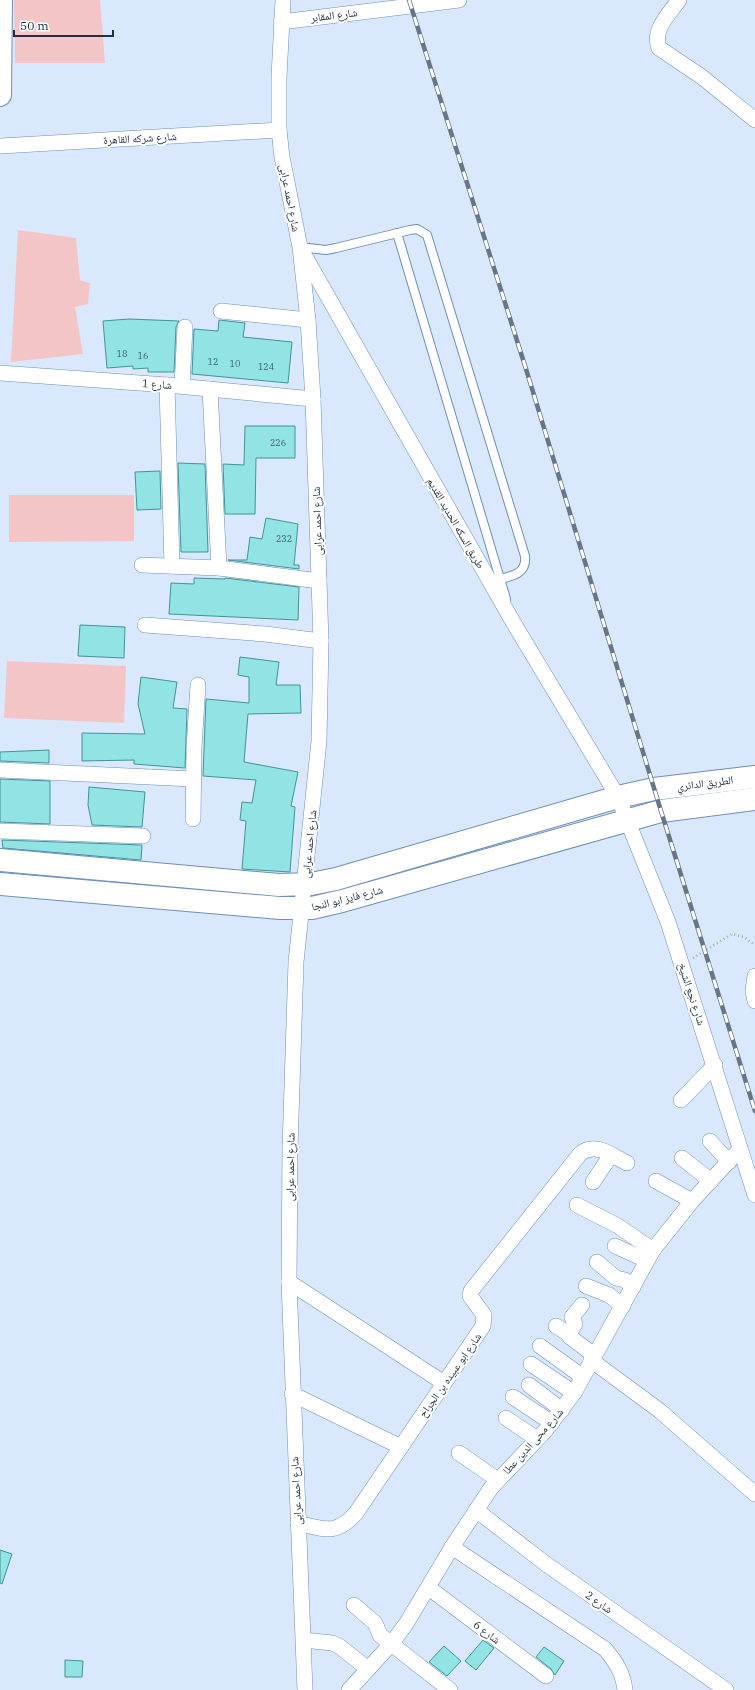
<svg xmlns="http://www.w3.org/2000/svg" width="755" height="1690" font-family="'IBM Plex Serif','Noto Naskh Arabic',serif">
<style>
.green{fill:#f4c5c6}
.building{fill:#91e3e4;stroke:#419496}
.lines{fill:none;stroke-linecap:round;stroke-linejoin:round}
.service-casing{stroke:#6d8fbd;stroke-width:10}
.minor-casing{stroke:#6d8fbd;stroke-width:16}
.secondary-casing{stroke:#6d8fbd;stroke-width:24}
.primary-casing{stroke:#6d8fbd;stroke-width:24}
.path{stroke:#9eacc1;stroke-width:2.5;stroke-dasharray:1 3;stroke-linecap:butt}
.service{stroke:#fff;stroke-width:8}
.minor{stroke:#fff;stroke-width:15}
.secondary{stroke:#fff;stroke-width:22}
.primary{stroke:#fff;stroke-width:22}
.rail-casing{stroke:#677589;stroke-width:4.5}
.rail{stroke:#fff;stroke-width:3;stroke-dasharray:9;stroke-linecap:butt}
.labels{text-anchor:middle;stroke-width:4;stroke-linejoin:round;paint-order:stroke}
.number-label{font-size:9px;fill:#3e5d6b}
.street-label{font-size:11px;fill:#223043;stroke:#fff}
</style>
<rect width="100%" height="100%" fill="#d9e8fd"/>
<g class="green">
<path d="M 14,0 L 100,0 L 105,63 L 15,63 Z"/>
<path d="M 18,230 L 76,238 L 80,280 L 90,283 L 88,304 L 75,307 L 83,354 L 11,362 Z"/>
<path d="M 9,495 L 134,495 L 134,541 L 9,542 Z"/>
<path d="M 7,661 L 126,666 L 124,723 L 4,718 Z"/>
</g>
<g class="building">
<path d="M 129,319 L 179,321 L 176,327 L 174,372 L 148,372 L 148,368 L 133,369 L 133,366 L 107,368 L 103,321 Z"/>
<path d="M 219,320 L 245,323 L 243,337 L 292,342 L 288,383 L 192,374 L 194,329 L 218,331 Z"/>
<path d="M 245,426 L 295,426 L 295,458 L 256,458 L 255,514 L 225,514 L 223,464 L 244,465 Z"/>
<path d="M 178,463 L 205,464 L 208,552 L 181,552 Z"/>
<path d="M 160,471 L 161,509 L 137,510 L 135,472 Z"/>
<path d="M 266,518 L 298,524 L 294,565 L 299,565 L 299,569 L 228,560 L 247,560 L 250,537 L 262,539 Z"/>
<path d="M 194,578 L 225,579 L 225,578 L 299,587 L 298,620 L 169,614 L 171,583 L 194,584 Z"/>
<path d="M 80,625 L 125,627 L 124,658 L 78,656 Z"/>
<path d="M 240,657 L 279,662 L 276,685 L 300,685 L 301,713 L 248,714 L 244,762 L 298,772 L 291,806 L 295,807 L 290,872 L 242,869 L 246,821 L 240,820 L 242,802 L 252,803 L 256,780 L 203,776 L 206,699 L 249,703 L 249,677 L 238,675 Z"/>
<path d="M 141,677 L 177,682 L 173,708 L 187,709 L 185,768 L 134,764 L 134,760 L 82,761 L 82,733 L 145,734 L 138,704 Z"/>
<path d="M 49,750 L 49,763 L 0,761 L 0,752 Z"/>
<path d="M 0,779 L 50,781 L 50,824 L 0,822 Z"/>
<path d="M 89,787 L 145,792 L 142,827 L 92,825 L 88,805 Z"/>
<path d="M 2,840 L 142,845 L 141,860 L 3,848 Z"/>
<path d="M 0,1550 L 12,1554 L 2,1584 L 0,1583 Z"/>
<path d="M 483,1640 L 494,1648 L 476,1670 L 465,1661 Z"/>
<path d="M 444,1646 L 461,1661 L 447,1676 L 429,1662 Z"/>
<path d="M 544,1647 L 564,1661 L 555,1675 L 551,1669 L 536,1657 Z"/>
<path d="M 65,1660 L 83,1661 L 82,1677 L 65,1677 Z"/>
</g>
<g class="lines">
<g class="service-casing">
<g id="service">
<path d="M 397,233 L 506,599"/>
<path d="M 300,247 L 326,250 L 336,248 L 410,230 L 417,229 L 427,235 L 525,556 C 527,573 513,576 500,579"/>
</g>
</g>
<g class="minor-casing">
<g id="minor">
<path d="M 283,0 L 279,77 L 279,130 L 282,157 L 300,247 L 308,320 L 313,399 L 321,641 L 319,741 L 296,962 L 290,1148 L 289,1282 L 305,1690"/>
<path d="M 679,0 C 669,14 652,30 659,48 L 702,77 L 755,120"/>
<path d="M 281,22 L 459,0"/>
<path d="M 0,146 L 279,130"/>
<path d="M 303,253 L 513,622 L 618,797 L 668,922 L 755,1195"/>
<path d="M 221,311 L 308,320"/>
<path d="M 0,373 L 167,385 L 313,399"/>
<path d="M 167,385 L 172,566"/>
<path d="M 182,386 L 185,327"/>
<path d="M 210,389 L 219,568"/>
<path d="M 142,565 L 219,568 L 319,581"/>
<path d="M 145,625 L 265,634 L 321,641"/>
<path d="M 0,770 L 193,779"/>
<path d="M 193,819 L 194,747 L 198,685"/>
<path d="M 0,831 L 143,836"/>
<path d="M 755,976 L 753,991 L 755,1001"/>
<path d="M 681,1100 L 715,1065"/>
<path d="M 710,1141 L 729,1162"/>
<path d="M 682,1158 L 711,1181"/>
<path d="M 656,1181 L 692,1201"/>
<path d="M 593,1182 L 611,1155"/>
<path d="M 577,1205 L 618,1226 L 653,1250"/>
<path d="M 615,1246 L 646,1260"/>
<path d="M 597,1262 L 616,1278 L 625,1280 L 633,1287"/>
<path d="M 289,1282 L 444,1383"/>
<path d="M 586,1286 L 609,1295 L 623,1306"/>
<path d="M 582,1305 L 572,1317 L 575,1324 L 570,1332 L 570,1337 L 594,1355"/>
<path d="M 556,1326 L 569,1334"/>
<path d="M 540,1346 L 583,1377"/>
<path d="M 591,1360 L 660,1411 L 755,1494"/>
<path d="M 531,1364 L 574,1393"/>
<path d="M 529,1385 L 562,1410"/>
<path d="M 292,1394 L 401,1447"/>
<path d="M 513,1397 L 552,1423"/>
<path d="M 506,1418 L 537,1439"/>
<path d="M 459,1453 L 498,1480"/>
<path d="M 476,1510 L 546,1564 L 726,1690"/>
<path d="M 298,1523 C 324,1529 336,1536 356,1513 L 483,1326 L 484,1315 L 470,1296 L 471,1291 L 580,1154 C 595,1141 613,1156 627,1163"/>
<path d="M 452,1547 L 605,1649 C 616,1662 623,1673 625,1690"/>
<path d="M 429,1588 L 546,1676"/>
<path d="M 354,1605 L 375,1623 L 380,1635 L 450,1690"/>
<path d="M 304,1640 L 332,1643 L 339,1646 L 368,1669"/>
<path d="M 349,1690 L 391,1644 L 406,1624 L 452,1547 L 491,1488 L 545,1431 L 574,1393 L 653,1250 L 692,1201 L 740,1149"/>
</g>
</g>
<g class="secondary-casing">
<path id="secondary" d="M 0,95 L 1,0"/>
</g>
<g class="primary-casing">
<g id="primary">
<path d="M 0,860 L 279,885 L 311,884 L 336,879 L 618,797 L 654,789 L 755,777"/>
<path d="M 0,884 L 280,908 L 312,908 L 342,901 L 661,811 L 755,799"/>
</g>
</g>
<path class="path" d="M 693,958 L 732,934 L 744,937 L 755,945"/>
<use href="#service" class="service"/>
<use href="#minor" class="minor"/>
<use href="#secondary" class="secondary"/>
<use href="#primary" class="primary"/>
<g class="rail-casing">
<path id="rail" d="M 409,0 L 526,369 L 661,811 L 755,1111"/>
</g>
<use href="#rail" class="rail"/>
</g>
<g class="labels">
<g class="number-label">
<text x="122" y="357">18</text>
<text x="143" y="359">16</text>
<text x="213" y="365">12</text>
<text x="235" y="367">10</text>
<text x="266" y="370">124</text>
<text x="278" y="446">226</text>
<text x="284" y="542">232</text>
</g>
<g class="street-label">
<text transform="translate(334 15) rotate(-7)" y="4">شارع المقابر</text>
<text transform="translate(140 138) rotate(-3)" y="4">شارع شركه القاهرة</text>
<text transform="translate(290 198) rotate(79)" y="4">شارع احمد عرابى</text>
<text transform="translate(157 384) rotate(4)" y="4">شارع 1</text>
<text transform="translate(317 521) rotate(-92)" y="4">شارع احمد عرابى</text>
<text transform="translate(456 523) rotate(60)" y="4">طريق السكه الحديد القديم</text>
<text transform="translate(705 783) rotate(-7)" y="4">الطريق الدائري</text>
<text transform="translate(309 844) rotate(-84)" y="4">شارع احمد عرابى</text>
<text transform="translate(347 898) rotate(-14)" y="4">شارع فايز ابو النجا</text>
<text transform="translate(692 994) rotate(72)" y="4">شارع نجع الشيخ</text>
<text transform="translate(290 1167) rotate(-89)" y="4">شارع احمد عرابى</text>
<text transform="translate(450 1375) rotate(-55)" y="4">شارع ابو عبيده بن الجراح</text>
<text transform="translate(533 1441) rotate(-48)" y="4">شارع محى الدين عطا</text>
<text transform="translate(296 1491) rotate(-93)" y="4">شارع احمد عرابى</text>
<text transform="translate(599 1602) rotate(35)" y="4">شارع 2</text>
<text transform="translate(487 1632) rotate(37)" y="4">شارع 6</text>
</g>
</g>
<path d="M14 30v6h99v-6" fill="none" stroke="#223043" stroke-width="2"/>
<text x="20" y="30" font-size="12" fill="#223043" stroke="#ffffff" stroke-width="3" paint-order="stroke">50 m</text>
</svg>
